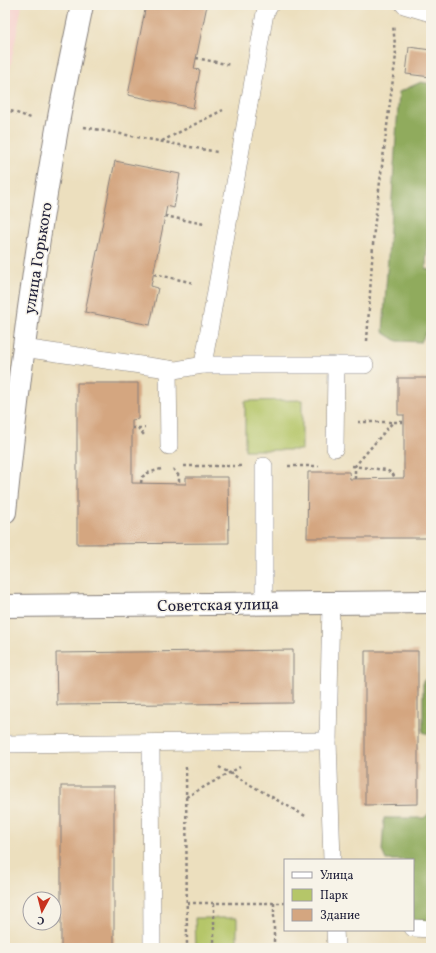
<svg xmlns="http://www.w3.org/2000/svg" width="436" height="953" font-family="Vollkorn,serif">
<style>
.built{fill:#f7d0cc}
.green{fill:#b5c669;stroke:#6c7452}
.forest{fill:#90ab5d;stroke:#59664c}
.building{fill:#d4a680}
.lines{fill:none;stroke-linecap:round;stroke-linejoin:round}
.service-casing{stroke:#87807c;stroke-width:18}
.minor-casing{stroke:#87807c;stroke-width:24}
.tertiary-casing{stroke:#87807c;stroke-width:24}
.path{stroke:#87807c;stroke-width:2.5;stroke-dasharray:3 3;stroke-linecap:butt}
.service{stroke:#fff;stroke-width:17}
.minor{stroke:#fff;stroke-width:22}
.tertiary{stroke:#fff;stroke-width:22}
.labels{text-anchor:middle;stroke-width:3;stroke-linejoin:round;paint-order:stroke}
.street-label{font-size:16px;fill:#22223b;stroke:#f7f3e8}
</style>
<rect width="100%" height="100%" fill="#f7f3e8"/>
<filter id="ink" filterUnits="userSpaceOnUse"><feTurbulence type="fractalNoise" baseFrequency=".025" numOctaves="2"/><feDisplacementMap in="SourceGraphic" scale="8" xChannelSelector="R" yChannelSelector="G"/><feConvolveMatrix kernelMatrix="1 2 1 2 8 2 1 2 1" color-interpolation-filters="sRGB"/></filter>
<filter id="wash" filterUnits="userSpaceOnUse"><feTurbulence type="fractalNoise" baseFrequency=".012" numOctaves="4" result="noise"/><feDisplacementMap in="SourceGraphic" scale="16" xChannelSelector="R" yChannelSelector="G"/><feGaussianBlur stdDeviation="0.9" result="paint"/><feColorMatrix in="noise" values="0 0 0 0 0 0 0 0 0 0 0 0 0 0 0 0 0 1.4 0 .05"/><feComposite in="paint" operator="in"/></filter>
<g filter="url(#wash)">
<rect width="100%" height="100%" fill="#ecdfbe"/>
<path class="built" d="M 5,5 L 22,5 L 5,96 Z"/>
<g class="green">
<path d="M 302,400 L 302,450 L 245,450 L 245,401 Z"/>
<path d="M 195,918 L 237,918 L 237,948 L 196,948 Z"/>
</g>
<g class="forest">
<path d="M 421,82 L 431,84 L 431,169 L 426,269 L 431,270 L 431,324 L 421,342 L 397,341 L 383,332 L 399,92 Z"/>
<path d="M 431,679 L 431,735 L 423,732 L 423,680 Z"/>
<path d="M 431,811 L 431,937 L 413,923 L 413,860 L 386,860 L 382,851 L 384,818 L 424,818 Z"/>
</g>
<g id="blocks">
<g class="building">
<path d="M 146,5 L 207,5 L 194,69 L 200,70 L 193,108 L 128,95 Z"/>
<path d="M 409,47 L 431,50 L 431,77 L 406,74 Z"/>
<path d="M 115,161 L 180,174 L 174,208 L 167,206 L 151,286 L 158,288 L 150,325 L 85,312 Z"/>
<path d="M 398,378 L 431,378 L 431,538 L 307,538 L 308,472 L 349,472 L 350,479 L 404,478 L 404,415 L 398,415 Z"/>
<path d="M 77,383 L 138,383 L 138,419 L 132,420 L 132,483 L 186,484 L 186,477 L 228,477 L 229,543 L 77,544 Z"/>
<path d="M 293,650 L 293,703 L 57,705 L 56,653 Z"/>
<path d="M 365,651 L 418,651 L 418,804 L 365,805 Z"/>
<rect x="61" y="786" width="53" height="162"/>
</g>
</g>
</g>
<g filter="url(#ink)">
<use href="#blocks" fill-opacity="0" stroke="#87807c" stroke-width="1"/>
<g class="lines">
<g class="service-casing">
<g id="service">
<path d="M 404,5 L 431,13"/>
<path d="M 23,348 L 175,370 L 203,365 L 365,365"/>
<path d="M 203,365 L 265,13 L 270,5"/>
<path d="M 168,369 L 169,446"/>
<path d="M 335,448 L 336,365"/>
<path d="M 264,466 L 264,604"/>
<path d="M 331,603 L 328,741 L 332,860"/>
<path d="M 151,743 L 152,948"/>
<path d="M 5,744 L 328,741"/>
<path d="M 413,928 L 431,929"/>
<path d="M 335,930 L 336,948"/>
</g>
</g>
<g class="minor-casing">
<path id="minor" d="M 5,512 C 18,382 35,252 58,123 C 65,84 74,44 82,5"/>
</g>
<g class="tertiary-casing">
<path id="tertiary" d="M 5,606 L 431,602"/>
</g>
<g class="path">
<path d="M 196,58 L 231,65"/>
<path d="M 5,109 L 31,118"/>
<path d="M 84,127 L 217,152"/>
<path d="M 162,141 L 223,110"/>
<path d="M 165,216 L 204,224"/>
<path d="M 154,274 L 194,283"/>
<path d="M 367,341 L 374,229 L 396,55 L 393,25"/>
<path d="M 358,422 L 404,422"/>
<path d="M 132,428 L 145,428"/>
<path d="M 138,428 L 144,435"/>
<path d="M 184,466 L 241,466"/>
<path d="M 288,466 L 319,466"/>
<path d="M 352,466 L 386,470 L 392,473 L 395,478"/>
<path d="M 173,469 L 179,476 L 179,484"/>
<path d="M 355,479 L 355,466 L 393,422"/>
<path d="M 141,483 L 142,477 L 148,473 L 161,469"/>
<path d="M 186,767 L 187,948"/>
<path d="M 219,767 L 307,817"/>
<path d="M 186,797 L 240,767"/>
<path d="M 187,903 L 285,903"/>
<path d="M 214,903 L 214,948"/>
<path d="M 274,903 L 274,948"/>
</g>
<use href="#service" class="service"/>
<use href="#minor" class="minor"/>
<use href="#tertiary" class="tertiary"/>
</g>
</g>
<g class="labels">
<g class="street-label">
<text transform="translate(37 258) rotate(-81)" y="6">улица Горького</text>
<text transform="translate(218 604) rotate(-1)" y="6">Советская улица</text>
</g>
</g>
<rect width="436" height="953" fill="none" stroke="#f7f3e8" stroke-width="20"/>
<rect x="284" y="859" width="130" height="72" fill="#f7f3e8" stroke="#a29fa3"/>
<rect x="292" y="872" width="20" height="6" fill="#ffffff" stroke="#a29fa3"/>
<text x="320" y="879" font-size="12" fill="#22223b">Улица</text>
<rect x="292" y="889" width="20" height="12" fill="#b5c669" stroke="#a29fa3"/>
<text x="320" y="899" font-size="12" fill="#22223b">Парк</text>
<rect x="292" y="909" width="20" height="12" fill="#d4a680" stroke="#a29fa3"/>
<text x="320" y="919" font-size="12" fill="#22223b">Здание</text>
<g transform="translate(42 911) rotate(187)"><circle r="19" fill="#f7f3e8" stroke="#a29fa3"/>
<path d="M0-3L7 15L0 10L-7 15Z" fill="#c8321e"/>
<text y="-6" font-size="11" font-weight="bold" text-anchor="middle" fill="#22223b">С</text>
</g>
</svg>
